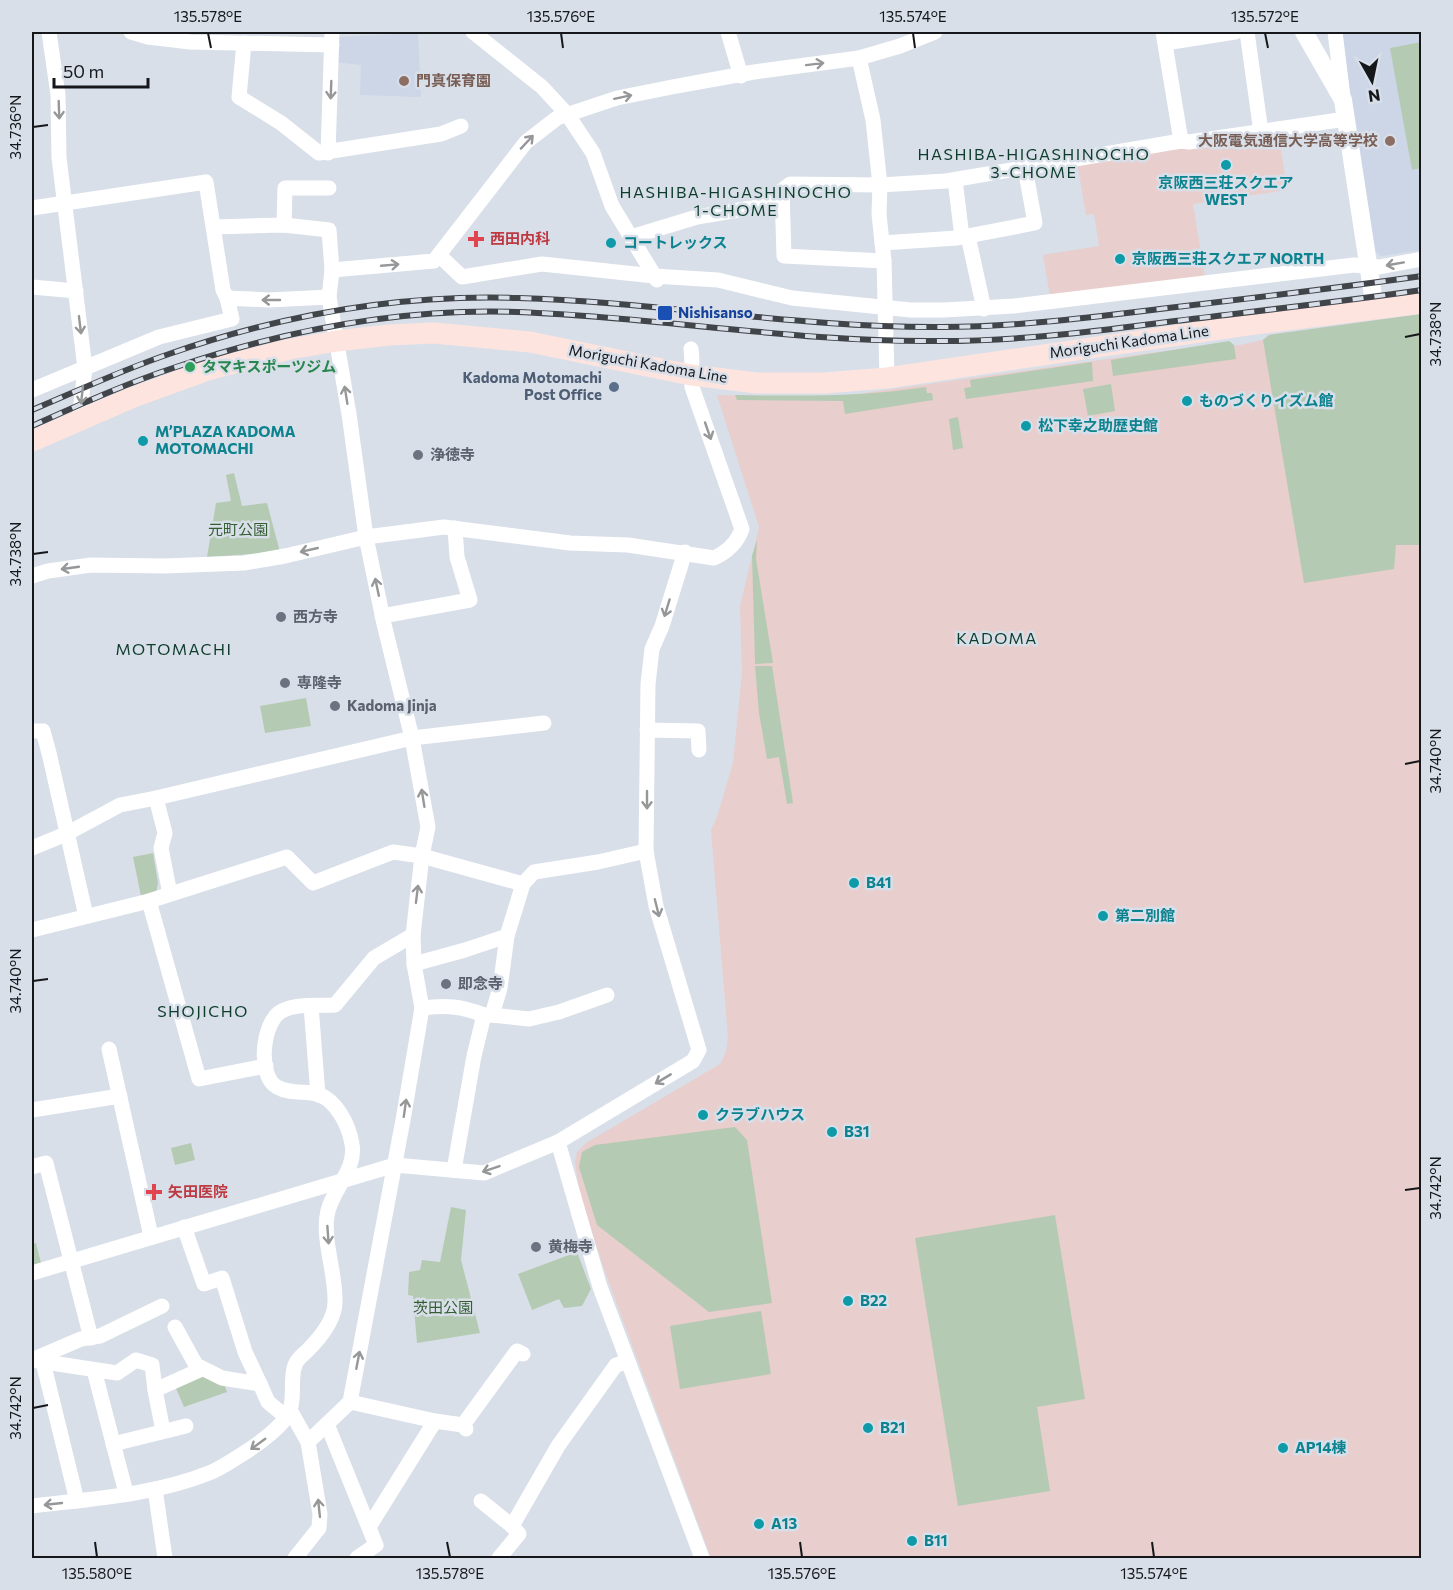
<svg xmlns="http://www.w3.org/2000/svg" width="1453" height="1590" font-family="Commissioner,'Noto Sans JP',sans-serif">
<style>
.commercial{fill:#e8cecc}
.built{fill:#ccd6e7}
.green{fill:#b5cab3}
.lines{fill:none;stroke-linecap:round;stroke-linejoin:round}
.minor{stroke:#fff;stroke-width:15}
.tertiary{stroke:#fff;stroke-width:18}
.secondary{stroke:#fde4df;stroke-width:21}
.rail-casing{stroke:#414449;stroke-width:6}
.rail{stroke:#d8dfe9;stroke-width:4;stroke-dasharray:11;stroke-linecap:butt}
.oneway{stroke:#969798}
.ticks{fill:none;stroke:#15171b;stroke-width:2}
.education-dot{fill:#8d6e63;stroke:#d8dfe9;stroke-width:2}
.culture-dot{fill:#0f9aa8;stroke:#d8dfe9;stroke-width:2}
.health-dot{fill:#e0444e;stroke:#d8dfe9;stroke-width:2}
.transit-dot{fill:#1a4fb4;stroke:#d8dfe9;stroke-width:2}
.leisure-dot{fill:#2e9e5b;stroke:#d8dfe9;stroke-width:2}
.service-dot{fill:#5c6f8a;stroke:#d8dfe9;stroke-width:2}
.worship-dot{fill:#6b7280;stroke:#d8dfe9;stroke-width:2}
.labels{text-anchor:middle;stroke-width:5;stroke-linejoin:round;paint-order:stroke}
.education-label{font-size:15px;font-weight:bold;fill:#785e54;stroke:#d8dfe9;text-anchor:start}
.culture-label{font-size:15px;font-weight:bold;fill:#0d838f;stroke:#d8dfe9;text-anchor:start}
.health-label{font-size:15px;font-weight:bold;fill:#be3a42;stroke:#d8dfe9;text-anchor:start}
.transit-label{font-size:15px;font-weight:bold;fill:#164399;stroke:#d8dfe9;text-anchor:start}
.street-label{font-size:15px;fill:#15171b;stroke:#d8dfe9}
.leisure-label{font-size:15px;font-weight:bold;fill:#27864d;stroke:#d8dfe9;text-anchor:start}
.service-label{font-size:15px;font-weight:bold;fill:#4e5e75;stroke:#d8dfe9;text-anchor:end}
.worship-label{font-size:15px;font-weight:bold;fill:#5b616d;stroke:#d8dfe9;text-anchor:start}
.park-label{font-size:15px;fill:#345e32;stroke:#d8dfe9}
.neighbourhood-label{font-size:16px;letter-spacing:1.5px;fill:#0e3d2c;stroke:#d8dfe9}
.neatline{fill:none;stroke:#15171b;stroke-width:2}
.ticks-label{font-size:15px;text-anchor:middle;fill:#15171b}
</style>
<rect width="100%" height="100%" fill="#d8dfe9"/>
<g class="commercial">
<path d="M 1279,135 L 1287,190 L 1193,204 L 1205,277 L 1050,296 L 1043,255 L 1099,246 L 1094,214 L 1086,215 L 1077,162 Z"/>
<path d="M 1421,314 L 1421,1558 L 711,1558 L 605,1272 L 580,1197 L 575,1161 L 577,1152 L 586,1143 L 720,1064 L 726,1052 L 728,1037 L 711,830 L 717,817 L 733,763 L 742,674 L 740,606 L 759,527 L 717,395 L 829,398 L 1229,342 L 1235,346 L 1263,340 L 1269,335 Z"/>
</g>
<g class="built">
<path d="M 1341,32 L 1421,32 L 1421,250 L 1381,256 L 1375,251 Z"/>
<path d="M 418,33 L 421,97 L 360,95 L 361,65 L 334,62 L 336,37 Z"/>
</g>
<g class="green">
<path d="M 1421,42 L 1421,168 L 1412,170 L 1390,48 Z"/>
<path d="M 1421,314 L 1421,545 L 1396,545 L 1394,569 L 1304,583 L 1263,340 L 1269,335 Z"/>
<path d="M 1229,341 L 1234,345 L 1236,359 L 1113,376 L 1111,360 Z"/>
<path d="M 1092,362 L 1093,381 L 966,399 L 964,388 L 971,387 L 970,380 Z"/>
<path d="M 1111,384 L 1115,411 L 1088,416 L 1083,389 Z"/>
<path d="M 926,387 L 927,393 L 932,393 L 933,400 L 845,414 L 843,401 L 737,400 L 735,395 C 799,396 863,397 926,387 Z"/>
<path d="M 958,417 L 963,448 L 953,450 L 949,419 Z"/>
<path d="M 234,473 L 242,506 L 267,503 L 280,552 L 207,557 L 216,503 L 231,501 L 226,475 Z"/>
<path d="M 757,540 L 756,559 L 773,663 L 755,664 L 755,661 L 752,556 Z"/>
<path d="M 755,666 L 772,666 L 793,803 L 787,804 L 779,757 L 767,759 L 759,713 Z"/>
<path d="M 306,698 L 311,726 L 265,733 L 260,706 Z"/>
<path d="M 153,853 L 158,883 L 156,893 L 141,896 L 133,857 Z"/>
<path d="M 735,1127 L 747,1140 L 772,1303 L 709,1312 L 597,1225 L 579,1167 L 582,1152 L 595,1145 Z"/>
<path d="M 191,1143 L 195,1160 L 175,1165 L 171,1148 Z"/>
<path d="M 451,1207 L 466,1210 L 461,1260 L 480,1333 L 417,1343 L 413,1296 L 408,1295 L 409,1272 L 420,1270 L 422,1260 L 440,1262 Z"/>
<path d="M 1055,1215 L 1085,1399 L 1037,1407 L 1050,1491 L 958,1506 L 915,1238 Z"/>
<path d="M 36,1243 L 41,1263 L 32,1266 L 32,1244 Z"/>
<path d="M 577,1252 L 591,1289 L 582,1306 L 564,1308 L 559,1299 L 532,1310 L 518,1274 Z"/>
<path d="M 761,1311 L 771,1374 L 680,1389 L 670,1326 Z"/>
<path d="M 199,1375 L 224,1384 L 227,1392 L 184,1407 L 175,1386 Z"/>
</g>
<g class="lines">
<g class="minor">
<path d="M 49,32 L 58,95 L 59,158 L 85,368 L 79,421"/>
<path d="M 131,32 L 148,37 L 190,42 L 332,45"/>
<path d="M 473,32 L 542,87 L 567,114 L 593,153 L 612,206 L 657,280"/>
<path d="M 728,32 L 741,76"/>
<path d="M 1163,32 L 1181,141"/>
<path d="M 1247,32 L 1261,132"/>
<path d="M 1335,32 L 1343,97"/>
<path d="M 244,43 L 239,97 L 281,123 L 319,153 L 441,134 L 461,126"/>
<path d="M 1165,43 L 1235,32"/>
<path d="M 859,58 L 873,120 L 880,185 L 879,214 L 884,261 L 887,378"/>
<path d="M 328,153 L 332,32"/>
<path d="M 955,180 L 962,237"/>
<path d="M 782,191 L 784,256 L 884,261"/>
<path d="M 32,208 L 206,182 L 223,290 L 227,298"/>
<path d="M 284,225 L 285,188 L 329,188"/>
<path d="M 214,227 L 284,225 L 329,230 L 332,270 L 329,297 L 349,414 L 366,537 L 384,624 L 412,738 L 428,827 L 422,856 L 413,935 L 414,964 L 422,1008 L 403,1120 L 350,1402 L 308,1442"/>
<path d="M 968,236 L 984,309"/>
<path d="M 631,237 L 697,217 L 763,206 L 790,184 L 880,185 L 946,181 L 1181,141 L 1189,142 L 1346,119"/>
<path d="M 882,243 L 957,238 L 1035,223 L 1025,168"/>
<path d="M 439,255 L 462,277 L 542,264 L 654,276 L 718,280 L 792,298 L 911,310 L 944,310 L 1014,306 L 1354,265 L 1379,267 L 1422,259"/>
<path d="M 332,270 L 434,261 L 526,142 L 557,118 L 617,98 L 672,87 L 754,72 L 859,58 L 900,46 L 935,32"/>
<path d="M 32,287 L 76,291"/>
<path d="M 32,390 L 159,337 L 232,319 L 227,298 L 269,300 L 329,297"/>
<path d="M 32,576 L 48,571 L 91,565 L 164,566 L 244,563 L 285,556 L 366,537 L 444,527 L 570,543 L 628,545 L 714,558 C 727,552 737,543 742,529 L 692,387 C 691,374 693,362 691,349"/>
<path d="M 382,616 L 470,600 L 457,557 L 455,528"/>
<path d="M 647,730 L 698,731 L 699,750"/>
<path d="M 32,731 L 43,731 L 49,753 L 86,916"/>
<path d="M 156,798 L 165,833 L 161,848 L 170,894"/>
<path d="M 32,848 L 66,834 L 120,805 L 156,798 L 412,738 L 544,723"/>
<path d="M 149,901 L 199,1079 L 266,1066"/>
<path d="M 32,930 L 149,901 L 287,857 L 313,883 L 393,852 L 422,856 L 523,884"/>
<path d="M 414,964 L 465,950 L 507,936"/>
<path d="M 311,1006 L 318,1095"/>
<path d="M 422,1008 C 446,1005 461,1006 484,1015"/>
<path d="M 492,1015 L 529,1019 L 559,1012 L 607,995"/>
<path d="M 109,1049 L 151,1236"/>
<path d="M 32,1110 L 120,1096"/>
<path d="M 558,1142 L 600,1287 L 702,1558"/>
<path d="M 32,1167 L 46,1163 L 91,1338"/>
<path d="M 454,1170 L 474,1056 L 484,1015 L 492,1015 L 500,988 L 507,936 L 523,884 L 534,872 L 598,862 L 646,851"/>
<path d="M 184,1227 L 204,1284 L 222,1278 L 245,1352 L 260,1384 L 268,1402 L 286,1417"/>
<path d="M 32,1273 L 395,1165 L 484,1173 L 558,1142 L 693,1061 L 699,1050 L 656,906 L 646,851 L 648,684 L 652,649 L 662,626 L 685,552"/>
<path d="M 175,1327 L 196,1365 L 222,1378 L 260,1384"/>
<path d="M 32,1360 L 117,1373 L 136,1360 L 152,1365 L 155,1390 L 202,1369"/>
<path d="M 32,1360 L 81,1339 L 100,1336 L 162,1306"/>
<path d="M 43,1362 L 77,1501"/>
<path d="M 94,1370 L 126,1493"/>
<path d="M 155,1390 L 163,1431"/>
<path d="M 350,1402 L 435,1421 L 463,1425 L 466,1429"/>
<path d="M 290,1410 L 308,1442 L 320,1514 L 319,1528 L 295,1558"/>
<path d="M 327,1424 L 376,1545 L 357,1558"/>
<path d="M 463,1425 L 517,1351 L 523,1354"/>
<path d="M 113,1444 L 186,1426"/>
<path d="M 155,1489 L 165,1558"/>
<path d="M 481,1501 L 512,1526"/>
<path d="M 32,1506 C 91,1499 154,1495 209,1473 C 220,1469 231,1461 241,1455 C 257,1445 274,1433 286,1418 C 297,1402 289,1381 295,1365 C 297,1359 303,1355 307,1351 C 319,1339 335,1320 335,1302 C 336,1275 323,1242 327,1216 C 330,1191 357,1171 352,1144 C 349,1126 337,1100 317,1094 C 305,1091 289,1094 277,1087 C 257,1076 262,1021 282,1011 C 296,1003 319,1006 335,1005 L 374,958 L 413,935"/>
<path d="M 369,1527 L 435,1421"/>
<path d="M 499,1558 L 519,1534 L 512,1526 L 558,1446 L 616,1365 L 627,1362"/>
</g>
<path class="tertiary" d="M 1304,32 L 1343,100 L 1375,309"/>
<path class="secondary" d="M 32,441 L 131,398 L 211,369 L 290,349 L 337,341 L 389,335 L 434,333 L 530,342 L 691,375 L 757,383 L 824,383 L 887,378 L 1247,325 L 1422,303"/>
<g class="rail-casing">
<g id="rail">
<path d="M 32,410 C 77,391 122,370 169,354 C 281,315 399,294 518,298 C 659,302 800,328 942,327 C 1018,327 1093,317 1168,308 C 1253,298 1337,288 1422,276"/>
<path d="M 32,426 C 79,405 127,383 176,367 C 286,330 401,308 517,312 C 659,317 800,343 942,341 C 1020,341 1098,331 1175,321 C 1257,311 1339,302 1422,290"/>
</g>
</g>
<use href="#rail" class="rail"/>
</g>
<defs><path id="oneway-shaft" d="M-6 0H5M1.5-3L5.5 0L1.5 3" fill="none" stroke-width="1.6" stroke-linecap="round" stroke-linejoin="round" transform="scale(1.5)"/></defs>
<g class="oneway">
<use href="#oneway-shaft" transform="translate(815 64) rotate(-7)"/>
<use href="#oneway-shaft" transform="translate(331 90) rotate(92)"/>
<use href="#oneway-shaft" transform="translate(623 97) rotate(-12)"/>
<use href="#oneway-shaft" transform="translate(59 110) rotate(88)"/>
<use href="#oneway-shaft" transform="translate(527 142) rotate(-47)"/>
<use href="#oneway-shaft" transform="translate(1395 264) rotate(170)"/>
<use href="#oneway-shaft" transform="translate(390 265) rotate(-5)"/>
<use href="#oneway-shaft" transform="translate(271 300) rotate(180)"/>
<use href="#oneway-shaft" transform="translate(80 325) rotate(83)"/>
<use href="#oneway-shaft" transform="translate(82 395) rotate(97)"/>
<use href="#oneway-shaft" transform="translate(346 395) rotate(-99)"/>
<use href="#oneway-shaft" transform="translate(708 431) rotate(71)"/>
<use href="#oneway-shaft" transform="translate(309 550) rotate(167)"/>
<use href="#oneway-shaft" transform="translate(70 568) rotate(172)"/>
<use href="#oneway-shaft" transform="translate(377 587) rotate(-102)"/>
<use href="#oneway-shaft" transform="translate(667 608) rotate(107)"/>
<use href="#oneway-shaft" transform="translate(423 798) rotate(-99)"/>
<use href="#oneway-shaft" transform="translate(647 800) rotate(90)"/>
<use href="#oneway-shaft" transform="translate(417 894) rotate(-83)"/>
<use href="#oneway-shaft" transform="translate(657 908) rotate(76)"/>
<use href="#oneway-shaft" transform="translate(663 1079) rotate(149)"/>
<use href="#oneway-shaft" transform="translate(405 1108) rotate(-82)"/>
<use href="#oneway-shaft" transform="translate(491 1169) rotate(161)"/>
<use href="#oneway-shaft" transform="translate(328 1235) rotate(86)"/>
<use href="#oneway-shaft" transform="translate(358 1360) rotate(-79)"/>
<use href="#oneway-shaft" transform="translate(258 1444) rotate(144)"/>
<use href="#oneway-shaft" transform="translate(53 1504) rotate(174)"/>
<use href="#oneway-shaft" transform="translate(319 1508) rotate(-96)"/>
</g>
<path class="ticks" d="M 208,33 L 211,48M 561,33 L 563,48M 913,33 L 915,48M 1265,33 L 1268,48M 33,127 L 48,125M 1405,337 L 1420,334M 33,554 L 48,552M 1405,764 L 1420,761M 33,981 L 48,979M 1405,1190 L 1420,1188M 33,1408 L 48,1405M 95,1542 L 97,1557M 447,1542 L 450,1557M 800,1542 L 802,1557M 1152,1542 L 1154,1557"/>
<g class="education-dot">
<circle cx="404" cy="81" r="6"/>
<circle cx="1390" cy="141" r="6"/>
</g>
<g class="culture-dot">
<circle cx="1226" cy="165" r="6"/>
<circle cx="611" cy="243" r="6"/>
<circle cx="1120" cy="259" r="6"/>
<circle cx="1187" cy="401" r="6"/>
<circle cx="1026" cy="426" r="6"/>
<circle cx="143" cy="441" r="6"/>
<circle cx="854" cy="883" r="6"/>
<circle cx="1103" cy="916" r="6"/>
<circle cx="703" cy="1115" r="6"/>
<circle cx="832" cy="1132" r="6"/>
<circle cx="848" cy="1301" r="6"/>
<circle cx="868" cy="1428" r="6"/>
<circle cx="1283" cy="1448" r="6"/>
<circle cx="759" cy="1524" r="6"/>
<circle cx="912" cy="1541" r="6"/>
</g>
<g class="health-dot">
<path d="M473 230h6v6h6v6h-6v6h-6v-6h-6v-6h6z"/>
<path d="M151 1183h6v6h6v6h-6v6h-6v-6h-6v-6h6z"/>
</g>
<rect class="transit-dot" x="657" y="305" width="16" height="16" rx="3"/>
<circle class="leisure-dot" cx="190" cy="367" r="6"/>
<circle class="service-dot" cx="614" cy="387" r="6"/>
<g class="worship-dot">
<circle cx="418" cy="455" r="6"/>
<circle cx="281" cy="617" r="6"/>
<circle cx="285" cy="683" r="6"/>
<circle cx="335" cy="706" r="6"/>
<circle cx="446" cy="984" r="6"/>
<circle cx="536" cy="1247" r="6"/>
</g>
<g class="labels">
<g class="education-label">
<text x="416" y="86">門真保育園</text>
<text x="1378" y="146" text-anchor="end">大阪電気通信大学高等学校</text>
</g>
<g class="culture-label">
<text x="1226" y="188" text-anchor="middle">京阪西三荘スクエア<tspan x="1226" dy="17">WEST</tspan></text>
<text x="623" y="248">コートレックス</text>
<text x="1132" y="264">京阪西三荘スクエア NORTH</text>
<text x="1199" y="406">ものづくりイズム館</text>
<text x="1038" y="431">松下幸之助歴史館</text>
<text x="155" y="437">M’PLAZA KADOMA<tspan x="155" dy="17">MOTOMACHI</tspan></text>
<text x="866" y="888">B41</text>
<text x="1115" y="921">第二別館</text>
<text x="715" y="1120">クラブハウス</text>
<text x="844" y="1137">B31</text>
<text x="860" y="1306">B22</text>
<text x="880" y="1433">B21</text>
<text x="1295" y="1453">AP14棟</text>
<text x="771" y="1529">A13</text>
<text x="924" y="1546">B11</text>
</g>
<g class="health-label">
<text x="490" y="244">西田内科</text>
<text x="168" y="1197">矢田医院</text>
</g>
<g class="transit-label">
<text x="678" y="318">Nishisanso</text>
</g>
<g class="street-label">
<text transform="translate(1129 342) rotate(-8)" y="5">Moriguchi Kadoma Line</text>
<text transform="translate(648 364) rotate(10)" y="5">Moriguchi Kadoma Line</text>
</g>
<g class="leisure-label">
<text x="202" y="372">タマキスポーツジム</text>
</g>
<g class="service-label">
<text x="602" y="383">Kadoma Motomachi<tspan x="602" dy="17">Post Office</tspan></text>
</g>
<g class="worship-label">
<text x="430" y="460">浄徳寺</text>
<text x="293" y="622">西方寺</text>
<text x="297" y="688">専隆寺</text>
<text x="347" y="711">Kadoma Jinja</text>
<text x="458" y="989">即念寺</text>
<text x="548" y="1252">黄梅寺</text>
</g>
<g class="park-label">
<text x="238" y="535">元町公園</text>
<text x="443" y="1313">茨田公園</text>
</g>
<g class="neighbourhood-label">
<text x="1034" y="160">HASHIBA-HIGASHINOCHO<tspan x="1034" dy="18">3-CHOME</tspan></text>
<text x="736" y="198">HASHIBA-HIGASHINOCHO<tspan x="736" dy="18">1-CHOME</tspan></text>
<text x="997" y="644">KADOMA</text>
<text x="174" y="655">MOTOMACHI</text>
<text x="203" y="1017">SHOJICHO</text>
</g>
</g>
<rect width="1453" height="1590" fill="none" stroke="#d8dfe9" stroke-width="66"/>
<g transform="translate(1372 81) rotate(171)" stroke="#d8dfe9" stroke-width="4.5" paint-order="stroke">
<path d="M0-4.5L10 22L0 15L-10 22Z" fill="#15171b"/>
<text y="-9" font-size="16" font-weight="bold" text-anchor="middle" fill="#15171b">N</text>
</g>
<path d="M54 78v9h94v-9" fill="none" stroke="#15171b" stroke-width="3"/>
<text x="63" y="78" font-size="18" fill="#15171b" stroke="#d8dfe9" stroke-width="4.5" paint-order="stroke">50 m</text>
<rect x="33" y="33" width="1387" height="1524" class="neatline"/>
<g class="ticks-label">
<text x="208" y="22">135.578°E</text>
<text x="561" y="22">135.576°E</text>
<text x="913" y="22">135.574°E</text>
<text x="1265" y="22">135.572°E</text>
<text transform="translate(16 127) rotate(-90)" y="5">34.736°N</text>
<text transform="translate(1436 334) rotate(-90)" y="5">34.738°N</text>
<text transform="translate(16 554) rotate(-90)" y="5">34.738°N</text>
<text transform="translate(1436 761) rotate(-90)" y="5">34.740°N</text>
<text transform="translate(16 981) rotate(-90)" y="5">34.740°N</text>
<text transform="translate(1436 1188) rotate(-90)" y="5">34.742°N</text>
<text transform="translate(16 1408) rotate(-90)" y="5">34.742°N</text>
<text x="97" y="1579">135.580°E</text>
<text x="450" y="1579">135.578°E</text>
<text x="802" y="1579">135.576°E</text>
<text x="1154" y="1579">135.574°E</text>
</g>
</svg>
